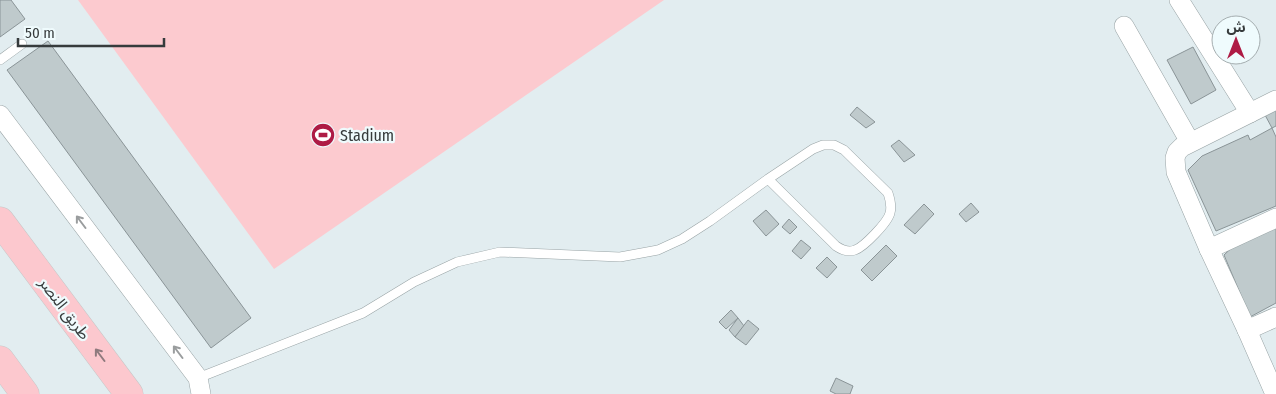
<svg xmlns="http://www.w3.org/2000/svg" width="1276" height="394" font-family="'Fira Sans Condensed','Noto Sans Arabic',sans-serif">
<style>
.green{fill:#fccacf}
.building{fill:#bfcacc;stroke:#8a9497}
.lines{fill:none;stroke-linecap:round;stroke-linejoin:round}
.lane-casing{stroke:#98a3a5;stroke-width:10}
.street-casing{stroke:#98a3a5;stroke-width:20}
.primary-casing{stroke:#c7c8c8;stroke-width:29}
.lane{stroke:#fff;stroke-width:9}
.street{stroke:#fff;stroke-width:19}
.primary{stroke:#fcc8ce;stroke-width:28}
.oneway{stroke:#9a9d9e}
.oneway2{stroke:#8f7a7e}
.labels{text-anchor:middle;stroke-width:4.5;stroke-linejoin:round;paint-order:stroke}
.poi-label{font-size:16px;fill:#363b3c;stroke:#effbfd;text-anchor:start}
.street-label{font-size:16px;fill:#363b3c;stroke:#effbfd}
</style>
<rect width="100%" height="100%" fill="#e2edf0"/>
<path class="green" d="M 78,0 L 664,0 L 274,269 Z"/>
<g class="building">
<path d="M 0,0 L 11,0 L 25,19 L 0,37 Z"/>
<path d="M 48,41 L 251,318 L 211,348 L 7,70 Z"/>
<path d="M 1193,47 L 1216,90 L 1191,104 L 1167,60 Z"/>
<path d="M 857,107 L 875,122 L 866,128 L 850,115 Z"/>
<path d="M 1276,110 L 1276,126 L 1272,128 L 1265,115 Z"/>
<path d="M 1272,128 L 1276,137 L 1276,206 L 1216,231 L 1188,170 L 1202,156 L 1248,135 L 1250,140 Z"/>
<path d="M 899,140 L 915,155 L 904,162 L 891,146 Z"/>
<path d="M 971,203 L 979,212 L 966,222 L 959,214 Z"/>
<path d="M 924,204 L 934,214 L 915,234 L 904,225 Z"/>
<path d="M 766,210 L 779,224 L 766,236 L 753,221 Z"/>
<path d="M 789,219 L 797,227 L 790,234 L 782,227 Z"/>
<path d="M 1276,223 L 1276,303 L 1250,317 L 1224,255 L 1241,239 Z"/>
<path d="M 801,240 L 811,248 L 801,259 L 792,251 Z"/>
<path d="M 886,245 L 897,256 L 872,281 L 861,270 Z"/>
<path d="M 827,257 L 837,267 L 827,278 L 816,268 Z"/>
<path d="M 731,310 L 738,318 L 726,329 L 719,322 Z"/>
<path d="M 738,318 L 744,326 L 735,337 L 729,330 Z"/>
<path d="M 748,320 L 759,329 L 746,345 L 735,337 Z"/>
<path d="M 836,378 L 853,386 L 850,394 L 836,394 L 830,391 Z"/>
</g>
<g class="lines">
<g class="lane-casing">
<g id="lane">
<path d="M 0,60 L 22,44"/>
<path d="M 198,378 L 363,313 L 414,282 L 457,262 L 500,252 L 620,257 L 658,250 L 682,239 L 710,221 L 768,179 L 813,149 L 823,145 L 834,145 L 844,150 L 888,193 C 890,199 892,206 890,213 C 888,222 864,247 855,250 C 848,253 842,250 836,246 L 768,179"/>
</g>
</g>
<g class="street-casing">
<g id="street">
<path d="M 1179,0 L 1250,113"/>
<path d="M 1124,26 L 1190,142"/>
<path d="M 0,115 L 198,378 L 201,394"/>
<path d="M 1209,249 L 1276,218"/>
<path d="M 1247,330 L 1276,317"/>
<path d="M 1275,394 L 1247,330 L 1209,249 L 1176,172 L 1175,158 L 1177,152 L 1182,147 L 1276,100"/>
</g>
</g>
<g class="primary-casing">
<g id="primary">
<path d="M 0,221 L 129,394"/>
<path d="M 0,360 L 25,394"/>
</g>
</g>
<use href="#lane" class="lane"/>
<use href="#street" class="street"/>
<use href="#primary" class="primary"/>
</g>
<defs><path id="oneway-shaft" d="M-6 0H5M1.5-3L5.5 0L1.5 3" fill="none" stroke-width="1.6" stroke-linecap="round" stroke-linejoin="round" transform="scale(1.25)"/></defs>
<g class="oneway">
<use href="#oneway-shaft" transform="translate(81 222) rotate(-127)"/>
<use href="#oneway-shaft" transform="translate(178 352) rotate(-127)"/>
</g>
<use class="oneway2" href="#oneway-shaft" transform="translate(100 355) rotate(-127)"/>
<defs>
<g id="stadium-disc" transform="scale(1.25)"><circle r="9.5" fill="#ae1b45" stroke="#effbfd"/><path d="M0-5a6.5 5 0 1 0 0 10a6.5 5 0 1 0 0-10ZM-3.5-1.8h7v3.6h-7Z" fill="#fff"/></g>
</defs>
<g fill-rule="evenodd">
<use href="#stadium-disc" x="323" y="135"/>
</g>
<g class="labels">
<g class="poi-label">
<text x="340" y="141">Stadium</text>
</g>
<g class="street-label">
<text transform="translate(65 308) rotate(53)" y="6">طريق النصر</text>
</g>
</g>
<g transform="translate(1236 40)"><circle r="24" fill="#effbfd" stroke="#a5aeb0"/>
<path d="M0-4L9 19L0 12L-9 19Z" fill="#ae1b45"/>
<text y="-8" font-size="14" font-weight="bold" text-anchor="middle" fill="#363b3c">ش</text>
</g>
<path d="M18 38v8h146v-8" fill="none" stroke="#363b3c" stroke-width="2.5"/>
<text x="25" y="38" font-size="15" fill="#363b3c" stroke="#effbfd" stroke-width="4" paint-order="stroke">50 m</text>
</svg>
